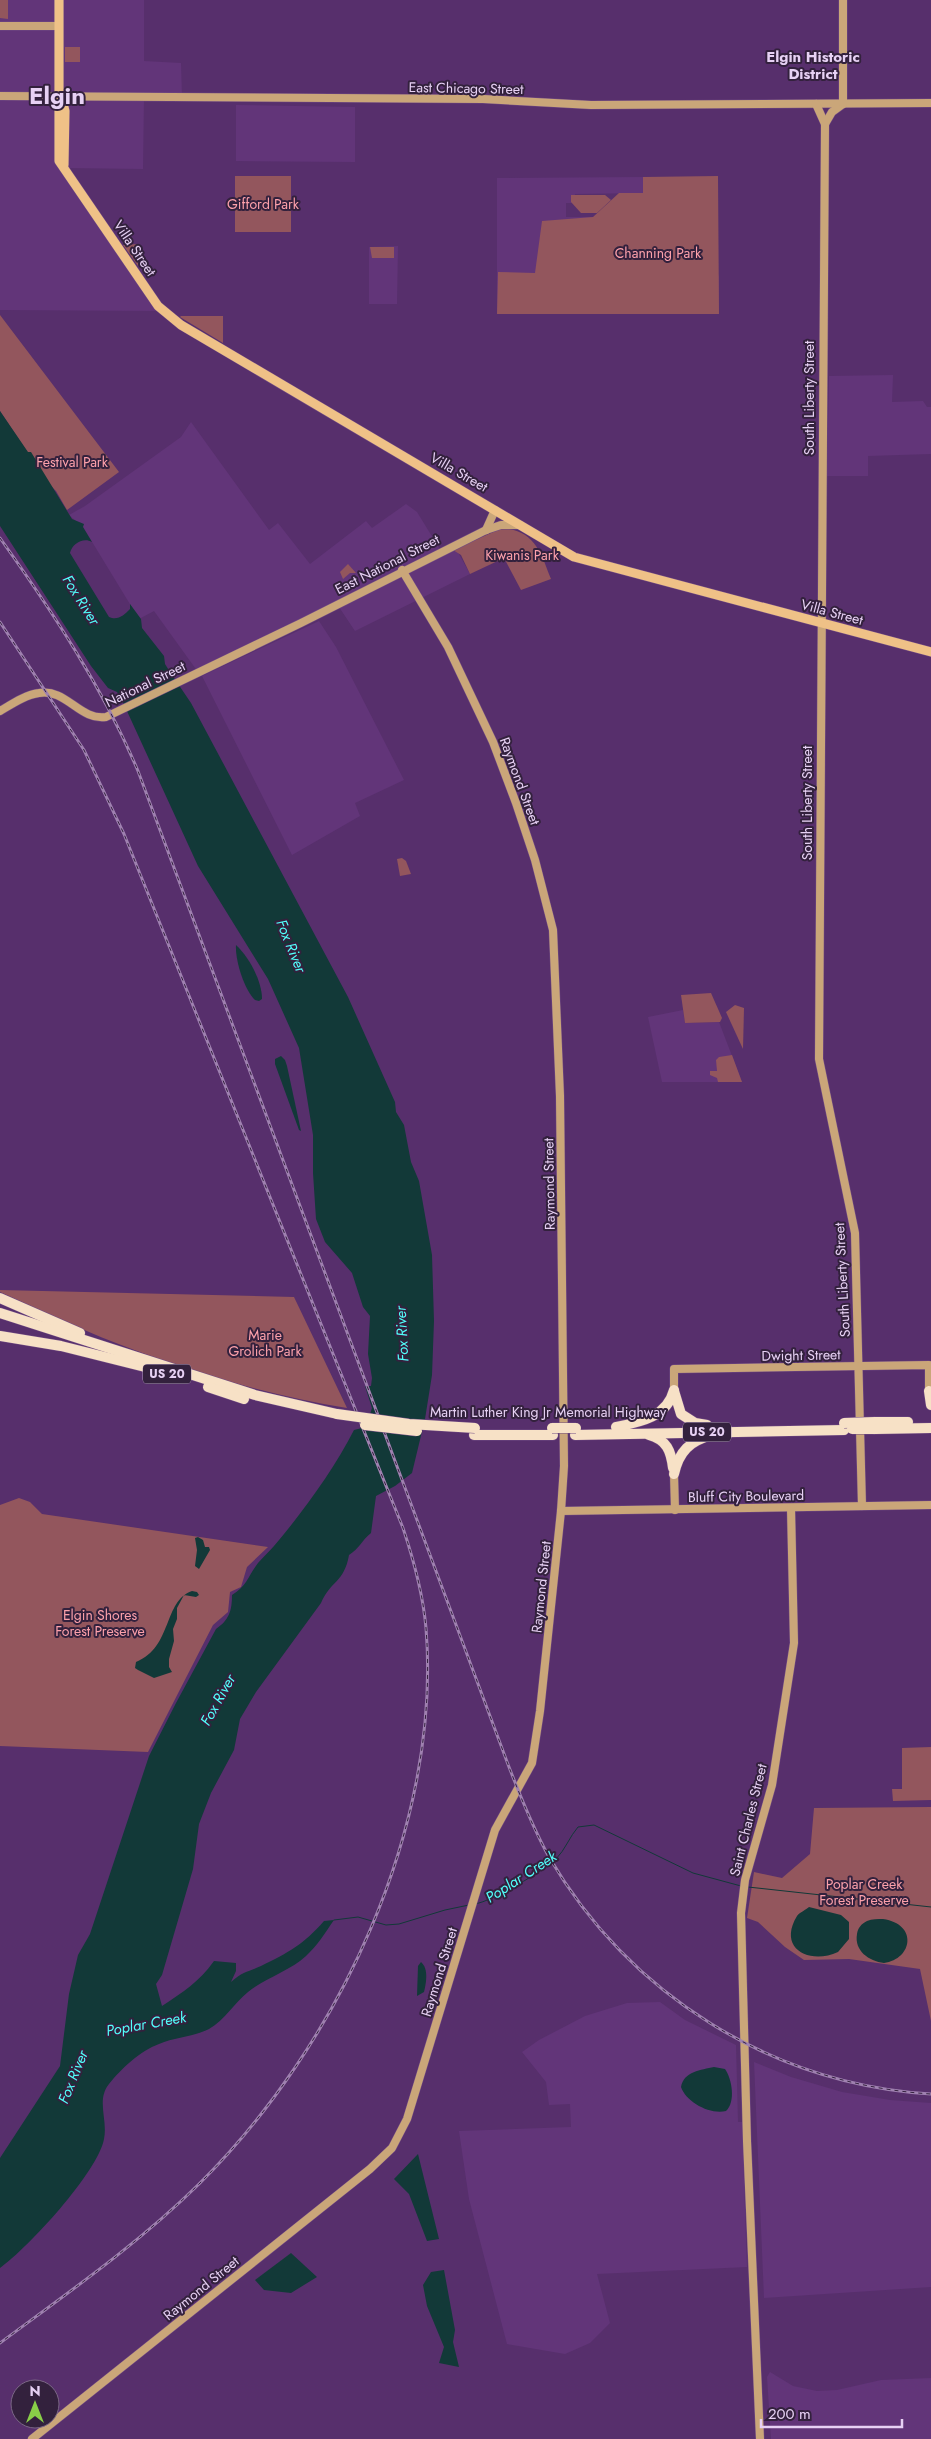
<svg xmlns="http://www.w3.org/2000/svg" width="931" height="2439" font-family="Jost,sans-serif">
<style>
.built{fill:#623579}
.green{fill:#93565d}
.water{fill:#123938}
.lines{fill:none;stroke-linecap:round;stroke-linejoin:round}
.stream{stroke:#123938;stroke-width:1}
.secondary-casing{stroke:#714c84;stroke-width:9}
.primary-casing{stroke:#714c84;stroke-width:10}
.highway-casing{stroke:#714c84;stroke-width:11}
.secondary{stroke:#caa679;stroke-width:8}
.primary{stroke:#efc187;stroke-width:9}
.highway{stroke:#f7e1c6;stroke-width:10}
.rail-casing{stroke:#9f81b0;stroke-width:3}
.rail{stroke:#33213d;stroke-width:1;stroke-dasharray:4;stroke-linecap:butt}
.highway-bridge-casing{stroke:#714c84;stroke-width:11;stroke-linecap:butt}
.highway-bridge{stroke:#f7e1c6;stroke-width:10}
.labels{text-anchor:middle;stroke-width:4;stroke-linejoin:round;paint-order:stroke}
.shield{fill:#33213d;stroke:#b19cbd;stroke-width:1}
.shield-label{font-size:12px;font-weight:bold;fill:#e7d1f4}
.street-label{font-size:14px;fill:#e7d1f4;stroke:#33213d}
.park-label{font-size:14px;fill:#fda1ab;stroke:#33213d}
.neighbourhood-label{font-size:15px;font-weight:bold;fill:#e7d1f4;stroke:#33213d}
.water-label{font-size:15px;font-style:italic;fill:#51fefa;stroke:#33213d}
.town-label{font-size:24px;font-weight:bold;fill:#e7d1f4;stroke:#33213d}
</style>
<rect width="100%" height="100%" fill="#572f6c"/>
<g class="built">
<path d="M 0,0 L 144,0 L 144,61 L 181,63 L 182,97 L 144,97 L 143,169 L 65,168 L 162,311 L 0,310 Z"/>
<path d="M 236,105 L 355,107 L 355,162 L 236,161 Z"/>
<path d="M 643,177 L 643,193 L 575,194 L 574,203 L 566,203 L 566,217 L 593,217 L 719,276 L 719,314 L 497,314 L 497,178 Z"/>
<path d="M 398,246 L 397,304 L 369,304 L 369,247 Z"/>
<path d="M 893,375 L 892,402 L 923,401 L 927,407 L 931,407 L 931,454 L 868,456 L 868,476 L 827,476 L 829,376 Z"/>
<path d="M 191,422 L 269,530 L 278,523 L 310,564 L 366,521 L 372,528 L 406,504 L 417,512 L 441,551 L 454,545 L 470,574 L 355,631 L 337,604 L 198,672 L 154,611 L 139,619 L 83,527 L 69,515 L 85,506 L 181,437 Z"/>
<path d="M 319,621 L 336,647 L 404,780 L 355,803 L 360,816 L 292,855 L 202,676 Z"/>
<path d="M 683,1010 L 685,1023 L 719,1022 L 742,1082 L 662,1082 L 648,1017 Z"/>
<path d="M 660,2002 L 685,2020 L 736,2045 L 738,2122 L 742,2122 L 747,2267 L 597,2274 L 610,2323 L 590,2343 L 565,2354 L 507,2344 L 469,2199 L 459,2131 L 571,2127 L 570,2104 L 549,2105 L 546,2082 L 522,2052 L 539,2040 L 585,2016 L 627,2003 Z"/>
<path d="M 754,2062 L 791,2077 L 842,2092 L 890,2100 L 931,2103 L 931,2287 L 764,2298 Z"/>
<path d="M 770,2372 L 793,2386 L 817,2391 L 837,2390 L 881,2380 L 931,2378 L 931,2439 L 771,2439 L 767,2377 Z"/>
</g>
<g class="green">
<path d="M 0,0 L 8,0 L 8,19 L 0,18 Z"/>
<rect x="65" y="47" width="15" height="15"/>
<rect x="235" y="176" width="56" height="56"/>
<path d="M 718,176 L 719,314 L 497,314 L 498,272 L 535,273 L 542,221 L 593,217 L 619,193 L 643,193 L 643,177 Z"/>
<path d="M 571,195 L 605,195 L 611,200 L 597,213 L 581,213 L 571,202 Z"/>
<path d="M 138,244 L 138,266 L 123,245 Z"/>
<path d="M 370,247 L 394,247 L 394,258 L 372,258 Z"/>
<path d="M 0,315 L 119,472 L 67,510 L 56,491 L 47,482 L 0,411 Z"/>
<path d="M 223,316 L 223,343 L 180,317 L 181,316 Z"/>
<path d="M 502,528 C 535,530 541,553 551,579 L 521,590 L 504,558 L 470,574 L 461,555 L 453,550 Z"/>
<path d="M 348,564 L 356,573 L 350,573 L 343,579 L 340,572 Z"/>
<path d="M 402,858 L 406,861 L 411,874 L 400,876 L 397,859 Z"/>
<path d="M 711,993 L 722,1018 L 720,1022 L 685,1023 L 681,995 Z"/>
<path d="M 735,1005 L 744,1008 L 743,1049 L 726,1012 Z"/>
<path d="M 732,1055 L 742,1082 L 718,1082 L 717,1078 L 710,1075 L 710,1071 L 717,1071 L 716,1060 L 719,1057 Z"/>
<path d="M 0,1290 L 294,1297 L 347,1408 C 268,1395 190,1372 116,1343 C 77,1328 38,1309 0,1292 Z"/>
<path d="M 19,1498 L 30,1502 L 42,1514 L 268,1547 L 247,1567 L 241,1587 L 230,1592 L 228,1612 L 213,1625 L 148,1752 L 0,1746 L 0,1505 Z"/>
<path d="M 931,1747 L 931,1800 L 893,1801 L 892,1789 L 902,1789 L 902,1748 Z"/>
<path d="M 931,1807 L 931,2021 L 920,1969 L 849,1959 L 804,1960 L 785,1947 L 758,1922 L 747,1918 L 754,1872 L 782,1878 L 810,1854 L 814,1808 Z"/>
</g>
<g class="water">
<path d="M 0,411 L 28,452 L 31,452 L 72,519 L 84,524 L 83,527 L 92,542 C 83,537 72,544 70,553 L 109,617 C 118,621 124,615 130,609 L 130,604 L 141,619 L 142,628 L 164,656 L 165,664 L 170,672 L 191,703 L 348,997 L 395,1102 L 396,1112 L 404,1125 L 411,1162 L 419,1181 L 432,1255 L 434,1321 L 432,1375 L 425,1419 L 412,1473 L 395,1486 L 376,1496 L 371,1533 C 362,1540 359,1549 349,1555 C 344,1583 331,1580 321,1603 L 256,1692 L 240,1719 L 234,1750 L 211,1793 L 199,1824 L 193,1869 L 162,1975 L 156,1984 L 162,2006 C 183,1992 199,1982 214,1961 L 236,1963 L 236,1971 L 231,1982 C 243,1971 248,1972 261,1966 C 288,1953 304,1944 324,1921 L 334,1920 C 325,1933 317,1946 306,1956 C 290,1971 265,1978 248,1992 C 234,2003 225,2020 209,2029 C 193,2037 175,2037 159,2044 C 140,2051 121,2069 109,2084 C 96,2100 108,2120 104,2139 C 98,2172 28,2248 0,2268 L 0,2158 L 60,2066 L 69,1994 L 78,1955 L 90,1934 L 149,1756 L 176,1703 L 216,1629 C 229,1620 232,1611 232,1595 C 247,1586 248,1576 258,1563 C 263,1557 269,1552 274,1546 C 303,1512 334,1469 354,1430 L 366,1427 L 372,1408 L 365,1386 L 371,1386 L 372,1378 L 368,1354 L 370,1316 L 363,1307 L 352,1273 L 325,1242 L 316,1219 L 313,1173 L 313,1135 L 299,1048 L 268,979 L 198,866 L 121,698 L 117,692 L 108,688 L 91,666 L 0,526 Z"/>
<path d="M 236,945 C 249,957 262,981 262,999 L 259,1001 L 255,1000 C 244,989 235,960 236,945 Z"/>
<path d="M 281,1056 L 285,1060 L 287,1066 L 301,1131 L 299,1130 L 275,1064 L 275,1059 Z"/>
<path d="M 198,1537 L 203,1540 L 205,1547 L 209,1547 L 210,1550 L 199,1569 L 195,1566 L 197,1550 L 195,1538 Z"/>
<path d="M 192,1591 L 197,1592 L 199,1595 L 196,1597 L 184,1595 L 177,1608 L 177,1619 L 173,1629 L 174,1641 L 169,1659 L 169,1667 L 172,1672 L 154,1678 L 138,1670 L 135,1668 L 136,1662 C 173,1647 163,1601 192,1591 Z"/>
<path d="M 809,1907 L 841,1915 L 849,1922 L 849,1939 L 838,1952 C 810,1965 777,1949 797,1916 C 800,1912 806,1910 809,1907 Z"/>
<path d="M 883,1919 C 918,1924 913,1959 884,1963 C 869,1961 854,1951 857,1934 C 858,1928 861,1924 867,1921 C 872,1919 878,1919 883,1919 Z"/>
<path d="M 421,1962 C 429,1969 426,1983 424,1992 L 417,1996 L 418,1966 Z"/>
<path d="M 714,2067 L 725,2069 C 732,2079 736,2102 726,2111 C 710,2115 686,2102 681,2087 C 684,2071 701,2070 714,2067 Z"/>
<path d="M 418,2154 L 439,2239 L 427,2241 L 409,2194 L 394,2179 Z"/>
<path d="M 291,2253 L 317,2277 L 291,2293 L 264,2290 L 255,2280 Z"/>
<path d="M 444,2270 L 455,2330 L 453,2342 L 459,2367 L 439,2363 L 444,2347 L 427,2306 L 423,2285 L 431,2272 Z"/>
</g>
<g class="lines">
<g class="stream">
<path d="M 748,1887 L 931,1907"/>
<path d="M 475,1904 C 493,1901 543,1871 556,1859 C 565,1850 570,1836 578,1827 L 594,1825 L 693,1873 L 741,1886"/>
<path d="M 334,1920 L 358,1917 L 386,1925 L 399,1924 L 445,1910 L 469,1905"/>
</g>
<g class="secondary-casing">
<g id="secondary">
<path d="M 0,26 L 59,26"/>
<path d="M 0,96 L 483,99 L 591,105 L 931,103"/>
<path d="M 816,104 L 825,124"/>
<path d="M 843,104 L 832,112 L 825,124 L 819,1059 L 855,1233 L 862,1506"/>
<path d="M 843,104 L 843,0"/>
<path d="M 486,530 L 495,510"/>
<path d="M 0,711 C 12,704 25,695 39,693 C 66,688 80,721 106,717 L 301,623 L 486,530 L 501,525 L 520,525"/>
<path d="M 674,1390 L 674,1369 L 929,1365 L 929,1391"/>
<path d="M 674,1474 L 675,1510"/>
<path d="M 561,1511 L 931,1505"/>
<path d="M 32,2439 L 370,2169 L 392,2148 L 407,2119 L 495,1830 L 532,1763 L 540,1711 L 561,1511 L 564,1466 L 560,1096 L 553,930 L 535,860 L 516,803 L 493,742 L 448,647 L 402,570"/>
<path d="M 760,2439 L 747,2141 L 741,1913 L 745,1880 L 772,1785 L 794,1643 L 791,1508"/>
</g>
</g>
<g class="primary-casing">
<g id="primary">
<path d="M 59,0 L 59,161 L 158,306 L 181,325 L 574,557 L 931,652"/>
<path d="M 59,97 L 63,103 L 65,111 L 64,165"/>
</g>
</g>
<g class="highway-casing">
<g id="highway">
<path d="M 0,1298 L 80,1333"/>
<path d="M 0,1313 L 255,1395 L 337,1414"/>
<path d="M 0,1336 L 61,1346 L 145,1367"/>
<path d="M 208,1387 L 244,1399"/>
<path d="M 674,1391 L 681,1414 L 695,1423 L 707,1425"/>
<path d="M 929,1391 L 931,1405"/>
<path d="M 875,1422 L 908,1422"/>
<path d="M 616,1427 C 641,1422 667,1417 674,1390"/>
<path d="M 875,1429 L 931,1428"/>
<path d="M 474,1435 L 553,1435"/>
<path d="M 575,1435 L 844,1430"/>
<path d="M 649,1435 C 667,1440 671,1451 673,1468"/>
<path d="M 674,1474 C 679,1451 690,1441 712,1435"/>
</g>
</g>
<use href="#secondary" class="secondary"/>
<use href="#primary" class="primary"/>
<use href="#highway" class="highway"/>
<g class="rail-casing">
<g id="rail">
<path d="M 0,538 C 52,611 103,688 138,771 L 509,1767 C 521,1798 533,1828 549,1857 C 630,1995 772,2084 931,2094"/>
<path d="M 0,622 L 84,750 L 124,834 L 403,1528 C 414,1561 423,1594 426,1628 C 442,1826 338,2047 199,2184 C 138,2244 69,2292 0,2343"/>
</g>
</g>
<use href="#rail" class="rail"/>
<g class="highway-bridge-casing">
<g id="highway-bridge">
<path d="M 337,1414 L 409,1424 L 475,1428"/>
<path d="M 844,1423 L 875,1422"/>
<path d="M 365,1425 L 417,1431"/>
<path d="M 552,1428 L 576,1428"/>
<path d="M 852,1429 L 875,1429"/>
</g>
</g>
<use href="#highway-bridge" class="highway-bridge"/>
</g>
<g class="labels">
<g class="shield">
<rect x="143" y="1364.5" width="48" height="19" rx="4"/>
<rect x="683" y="1422.5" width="48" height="19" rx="4"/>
</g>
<g class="shield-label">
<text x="167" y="1378">US 20</text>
<text x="707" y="1436">US 20</text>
</g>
<g class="street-label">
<text transform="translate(466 88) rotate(1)" y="5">East Chicago Street</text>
<text transform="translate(135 248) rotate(56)" y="5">Villa Street</text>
<text transform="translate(809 398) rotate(-90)" y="5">South Liberty Street</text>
<text transform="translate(459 472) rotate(30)" y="5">Villa Street</text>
<text transform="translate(387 564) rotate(-27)" y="5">East National Street</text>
<text transform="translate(832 612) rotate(15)" y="5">Villa Street</text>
<text transform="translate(145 684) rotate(-26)" y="5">National Street</text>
<text transform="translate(520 781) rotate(70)" y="5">Raymond Street</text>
<text transform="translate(807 803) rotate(-90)" y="5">South Liberty Street</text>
<text transform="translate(549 1184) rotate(-91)" y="5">Raymond Street</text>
<text transform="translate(842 1280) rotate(-93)" y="5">South Liberty Street</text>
<text transform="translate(801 1355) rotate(-1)" y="5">Dwight Street</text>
<text x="548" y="1417">Martin Luther King Jr Memorial Highway</text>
<text transform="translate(746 1496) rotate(-1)" y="5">Bluff City Boulevard</text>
<text transform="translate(541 1587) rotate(-84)" y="5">Raymond Street</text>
<text transform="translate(748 1820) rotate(-76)" y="5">Saint Charles Street</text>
<text transform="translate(439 1972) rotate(-73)" y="5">Raymond Street</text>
<text transform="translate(201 2288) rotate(-39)" y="5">Raymond Street</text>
</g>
<g class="park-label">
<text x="263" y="209">Gifford Park</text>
<text x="658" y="258">Channing Park</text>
<text x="72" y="467">Festival Park</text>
<text x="522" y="560">Kiwanis Park</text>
<text x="265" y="1340">Marie<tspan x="265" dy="16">Grolich Park</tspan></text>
<text x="100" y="1620">Elgin Shores<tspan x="100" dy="16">Forest Preserve</tspan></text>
<text x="864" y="1889">Poplar Creek<tspan x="864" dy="16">Forest Preserve</tspan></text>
</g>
<g class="neighbourhood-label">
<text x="813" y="62">Elgin Historic<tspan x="813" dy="17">District</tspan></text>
</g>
<g class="water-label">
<text transform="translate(81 600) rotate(58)" y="5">Fox River</text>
<text transform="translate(291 946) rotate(68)" y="5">Fox River</text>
<text transform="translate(402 1334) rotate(-93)" y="5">Fox River</text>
<text transform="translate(218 1700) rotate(-61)" y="5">Fox River</text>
<text transform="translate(521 1877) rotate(-33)" y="5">Poplar Creek</text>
<text transform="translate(146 2024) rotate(-10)" y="5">Poplar Creek</text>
<text transform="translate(73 2077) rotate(-68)" y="5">Fox River</text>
</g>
<g class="town-label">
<text x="57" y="104">Elgin</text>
</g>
</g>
<g transform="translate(35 2404)"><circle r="24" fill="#33213d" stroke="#7b6786"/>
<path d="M0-4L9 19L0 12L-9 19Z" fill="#89cf48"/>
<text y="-8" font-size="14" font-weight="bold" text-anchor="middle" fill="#e7d1f4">N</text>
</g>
<path d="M761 2419v8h141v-8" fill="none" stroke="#e7d1f4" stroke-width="2.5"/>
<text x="768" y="2419" font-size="15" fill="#e7d1f4" stroke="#33213d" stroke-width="4" paint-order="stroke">200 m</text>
</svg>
